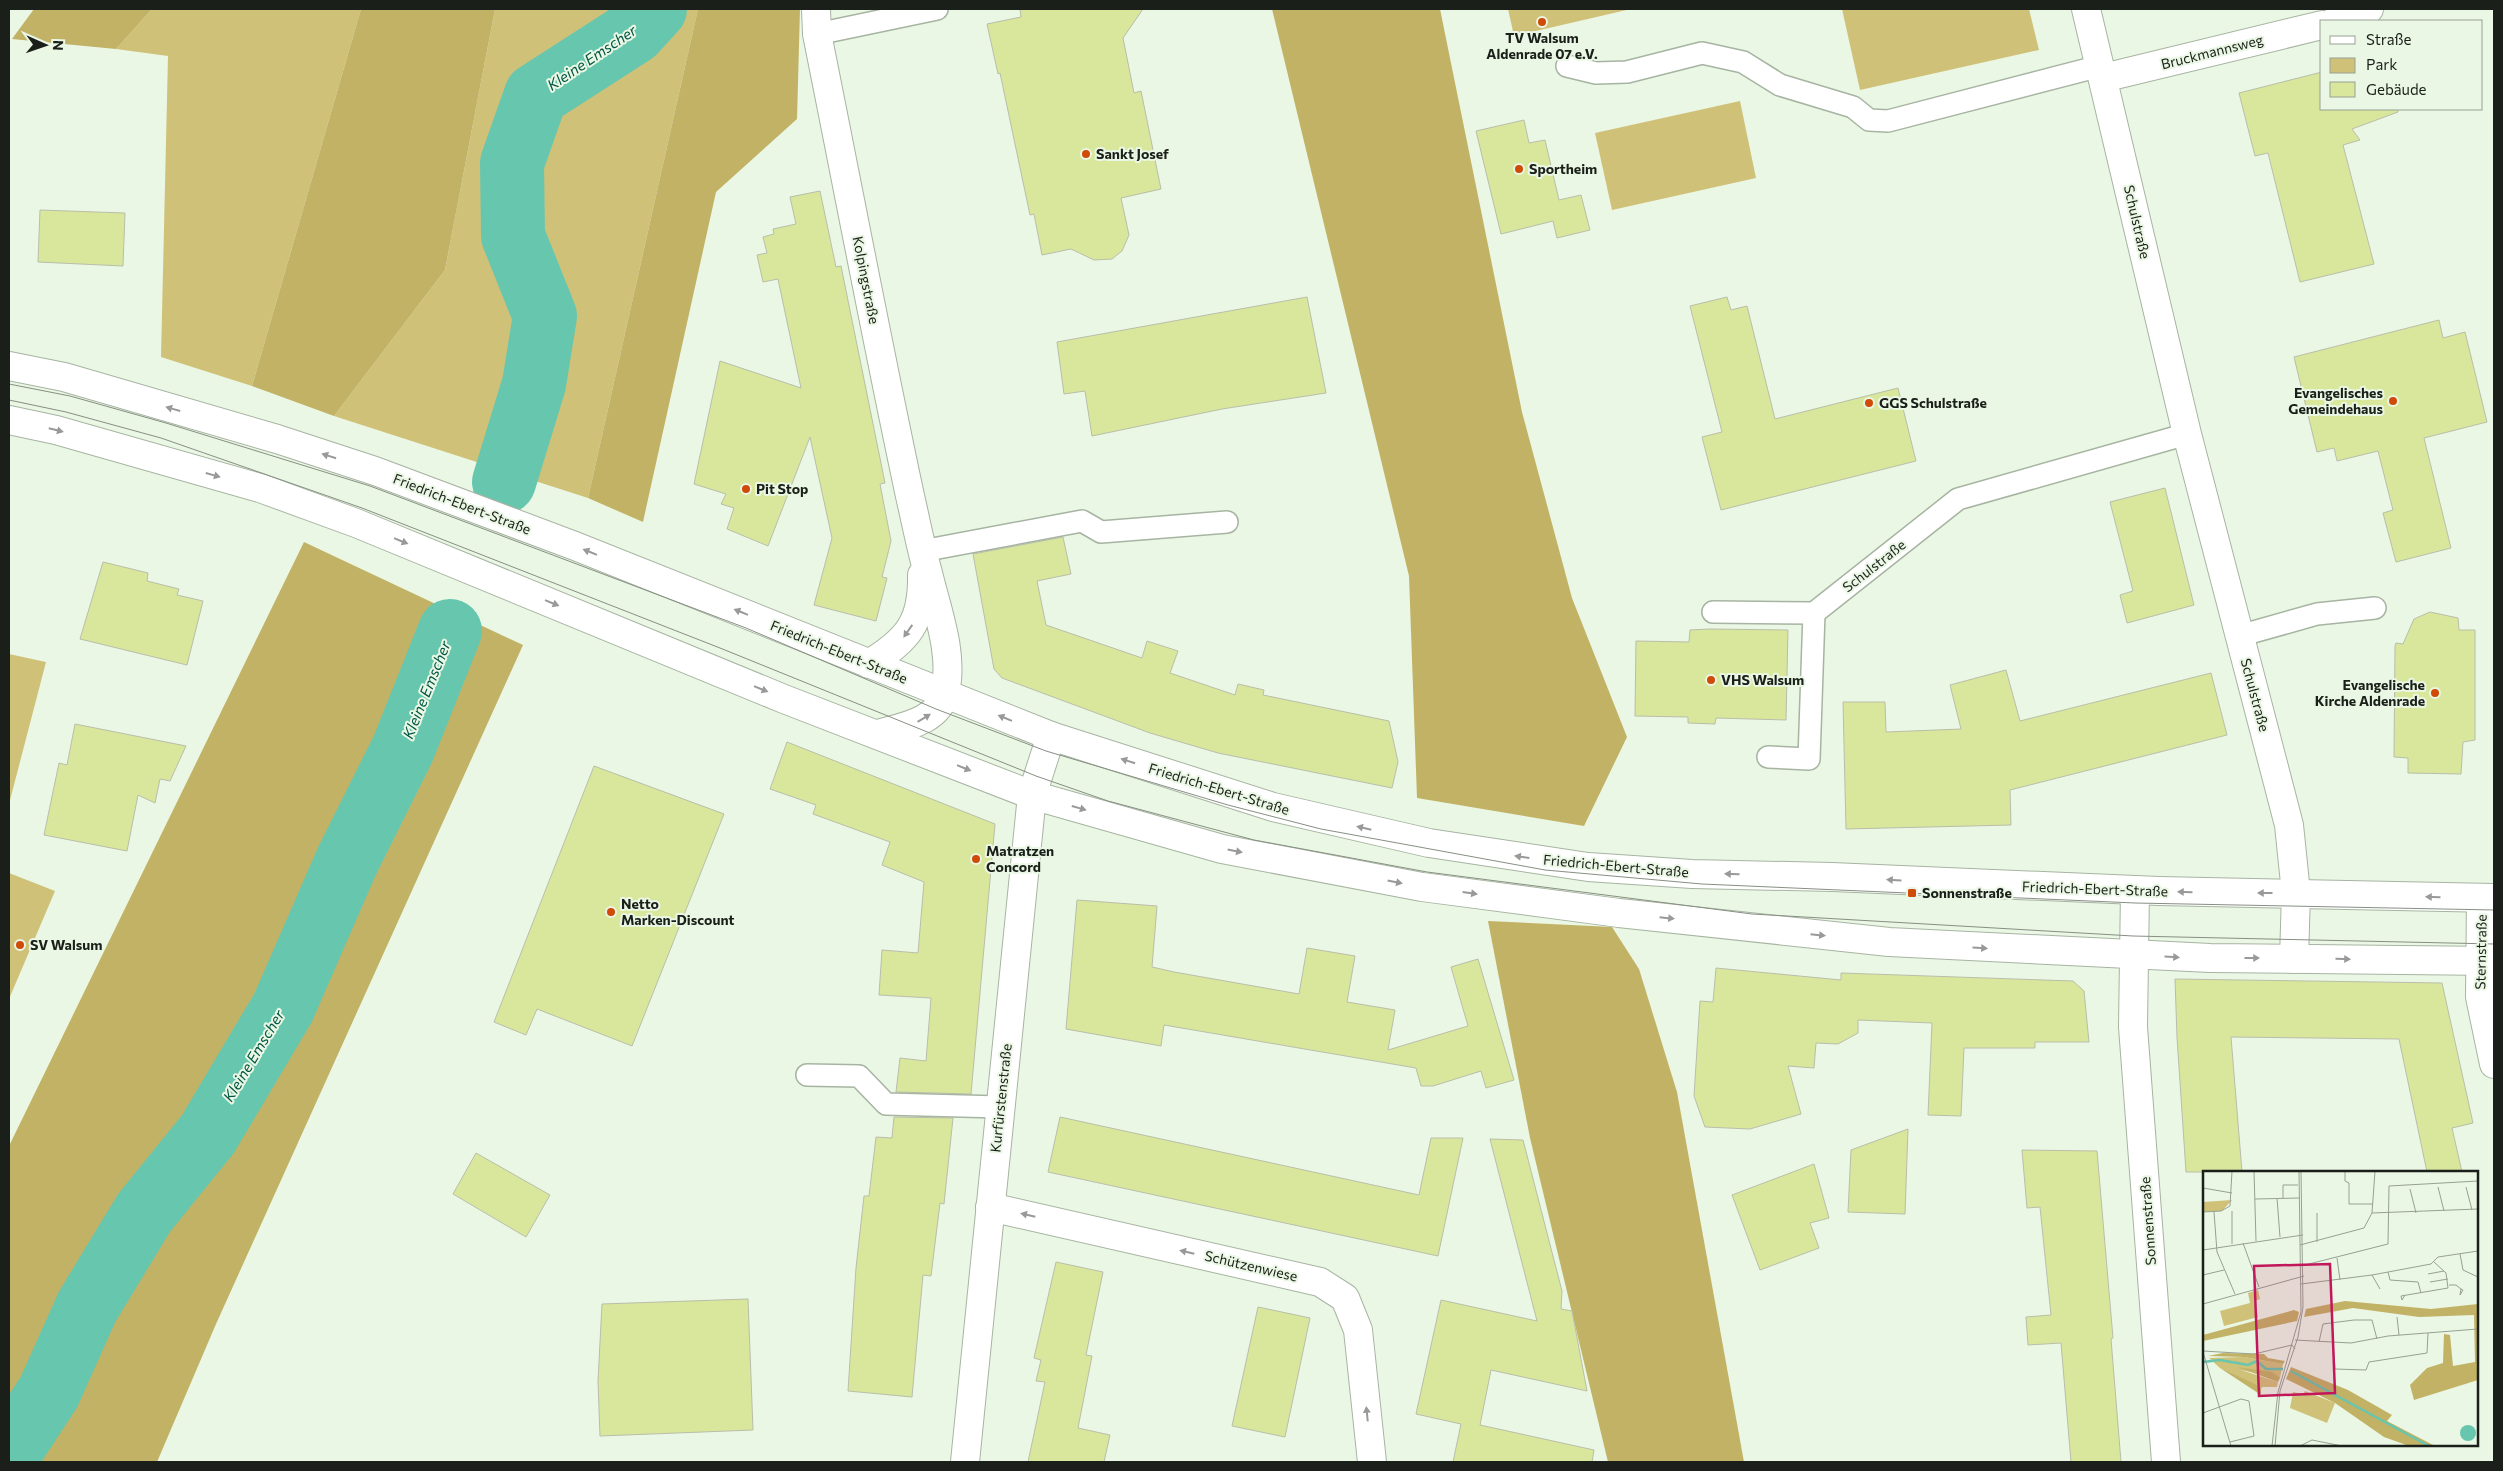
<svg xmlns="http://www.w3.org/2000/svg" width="2503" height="1471" font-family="Commissioner,sans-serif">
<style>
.green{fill:#d0c179}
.forest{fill:#c2b266}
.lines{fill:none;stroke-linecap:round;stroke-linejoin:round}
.river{stroke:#67c6ae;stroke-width:64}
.building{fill:#d9e79c;stroke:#b9beaa}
.service-casing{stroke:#a7b4a2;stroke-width:24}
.minor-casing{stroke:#a7b4a2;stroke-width:30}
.tertiary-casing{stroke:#a7b4a2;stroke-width:30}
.secondary-casing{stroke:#a7b4a2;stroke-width:30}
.service{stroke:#fff;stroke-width:21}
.minor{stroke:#fff;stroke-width:28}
.tertiary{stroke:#fff;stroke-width:28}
.secondary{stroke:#fff;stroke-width:28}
.tram{stroke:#878f83;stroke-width:1}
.oneway{fill:#989a98}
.poi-dot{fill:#d04b07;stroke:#eaf7e4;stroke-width:2}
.labels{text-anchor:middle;stroke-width:4;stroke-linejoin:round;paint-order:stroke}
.poi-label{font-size:14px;font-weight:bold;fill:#1b1f19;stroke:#eaf7e4;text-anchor:start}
.street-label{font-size:14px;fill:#1b1f19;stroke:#eaf7e4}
.water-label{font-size:15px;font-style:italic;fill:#005646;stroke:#eaf7e4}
.inset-river{fill:none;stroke:#67c6ae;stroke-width:2.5}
.inset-road{fill:none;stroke:#97a193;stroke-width:1}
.view{fill:#c2185b;fill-opacity:0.15;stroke:#c2185b;stroke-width:2.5}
.inset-edge{fill:none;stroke:#1b1f19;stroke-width:2.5}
</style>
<rect width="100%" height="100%" fill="#eaf7e4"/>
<g class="green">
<path d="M 152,9 L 361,9 L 252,386 L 161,357 L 168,56 L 116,49 Z"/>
<path d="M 495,9 L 698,9 L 588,498 L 334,416 L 445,270 Z"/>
<path d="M 1508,9 L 1631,9 L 1514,36 Z"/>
<path d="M 1842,9 L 2029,9 L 2039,50 L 1860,90 Z"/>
<path d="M 1740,101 L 1756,178 L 1612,210 L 1595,133 Z"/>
<path d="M 9,654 L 46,662 L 9,804 Z"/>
<path d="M 9,873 L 55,891 L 9,999 Z"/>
</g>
<g class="forest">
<path d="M 34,9 L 152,9 L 116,49 L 12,39 Z"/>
<path d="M 361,9 L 495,9 L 445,270 L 334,416 L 252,386 Z"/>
<path d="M 698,9 L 800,9 L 797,119 L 716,192 L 643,522 L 588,498 Z"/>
<path d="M 1272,9 L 1440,9 L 1522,412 L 1572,598 L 1627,737 L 1584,826 L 1417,798 L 1409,576 Z"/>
<path d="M 304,542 L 523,645 L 216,1324 L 157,1462 L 9,1462 L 9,1146 Z"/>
<path d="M 1488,921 L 1612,927 L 1639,969 L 1677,1092 L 1744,1462 L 1608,1462 L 1530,1138 Z"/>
</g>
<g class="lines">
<g class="river">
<path d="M 504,482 L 534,384 L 545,316 L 513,236 L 512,163 L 536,95 L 634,32 L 655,9"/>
<path d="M 9,1453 L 49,1392 L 87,1307 L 144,1213 L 208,1134 L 283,1008 L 347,861 L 403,749 L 450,631"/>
</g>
</g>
<g class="building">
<path d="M 1020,9 L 1143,9 L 1123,38 L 1134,93 L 1141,91 L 1161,189 L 1121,198 L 1129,235 L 1122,251 L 1112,259 L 1094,260 L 1071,249 L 1042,255 L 1034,214 L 1030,215 L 1000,73 L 998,74 L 987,24 L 1021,17 Z"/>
<path d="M 2322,72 L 2322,109 L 2398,109 L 2398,112 L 2352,129 L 2360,140 L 2343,145 L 2374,264 L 2300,282 L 2268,153 L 2255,156 L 2239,93 Z"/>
<path d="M 1524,120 L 1529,143 L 1545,140 L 1559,200 L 1581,195 L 1590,230 L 1557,238 L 1553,221 L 1501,234 L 1476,131 Z"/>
<path d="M 820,191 L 836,267 L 841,266 L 885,483 L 880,484 L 891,541 L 882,577 L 887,578 L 876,621 L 814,605 L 832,538 L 810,437 L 768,546 L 727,529 L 734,508 L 721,504 L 726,494 L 694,484 L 720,361 L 801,388 L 778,279 L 763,282 L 757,255 L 767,253 L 763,237 L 774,234 L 773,229 L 796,224 L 790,197 Z"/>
<path d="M 40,210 L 125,213 L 123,266 L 38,262 Z"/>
<path d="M 1307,297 L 1326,393 L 1222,409 L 1092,436 L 1085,391 L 1064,394 L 1057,342 Z"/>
<path d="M 1727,297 L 1731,310 L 1747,306 L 1775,419 L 1898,388 L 1916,461 L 1721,510 L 1702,437 L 1722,432 L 1690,306 Z"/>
<path d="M 2439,320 L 2443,338 L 2465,332 L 2487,422 L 2424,438 L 2451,548 L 2396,562 L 2383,513 L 2393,510 L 2378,451 L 2337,461 L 2334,448 L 2317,452 L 2294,357 Z"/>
<path d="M 2165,488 L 2194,605 L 2127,623 L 2120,595 L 2133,591 L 2110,502 Z"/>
<path d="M 1063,537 L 1071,574 L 1037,581 L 1046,625 L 1142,658 L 1147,641 L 1178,651 L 1170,673 L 1235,695 L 1238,684 L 1264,690 L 1263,695 L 1389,721 L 1398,762 L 1392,788 L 1218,753 L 1150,733 L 1002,678 L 994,669 L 973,554 Z"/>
<path d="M 103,562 L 148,573 L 147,581 L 179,589 L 177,595 L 203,601 L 187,665 L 80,639 Z"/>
<path d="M 2430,612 L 2458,618 L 2459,630 L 2475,630 L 2475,740 L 2463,742 L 2461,774 L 2408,773 L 2408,758 L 2394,757 L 2395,646 L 2396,643 L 2403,644 L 2414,619 Z"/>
<path d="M 1710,629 L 1788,630 L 1786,720 L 1716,718 L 1715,724 L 1688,723 L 1688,717 L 1635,716 L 1636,641 L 1689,642 L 1690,630 Z"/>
<path d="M 2006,670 L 2020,721 L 2211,673 L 2227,735 L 2010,790 L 2011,825 L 1846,829 L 1843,702 L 1885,702 L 1886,732 L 1961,729 L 1950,685 Z"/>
<path d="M 75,724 L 186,746 L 170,781 L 160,779 L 155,803 L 138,795 L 127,851 L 44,835 L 59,763 L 67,765 Z"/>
<path d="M 787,742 L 995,824 L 971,1094 L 896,1092 L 900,1058 L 926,1061 L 931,998 L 879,995 L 882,950 L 918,953 L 924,882 L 882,865 L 890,842 L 813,814 L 816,805 L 770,789 Z"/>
<path d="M 594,766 L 724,814 L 632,1046 L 537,1009 L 526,1035 L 494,1022 Z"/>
<path d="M 1077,900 L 1157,906 L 1152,967 L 1174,972 L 1299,994 L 1307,948 L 1355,956 L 1347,1002 L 1395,1010 L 1388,1050 L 1468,1026 L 1451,967 L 1478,959 L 1514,1080 L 1486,1088 L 1481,1071 L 1433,1086 L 1421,1086 L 1416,1068 L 1164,1025 L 1161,1046 L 1066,1029 Z"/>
<path d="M 1716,968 L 1841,980 L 1841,973 L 2073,981 L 2084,991 L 2089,1042 L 2035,1042 L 2035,1048 L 1964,1048 L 1961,1116 L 1928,1115 L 1932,1023 L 1858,1020 L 1858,1033 L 1838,1044 L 1816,1043 L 1814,1068 L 1788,1066 L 1801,1114 L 1750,1129 L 1705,1127 L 1694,1096 L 1700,1001 L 1713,1002 Z"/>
<path d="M 2175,979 L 2442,983 L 2473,1123 L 2452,1128 L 2462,1172 L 2427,1172 L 2399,1039 L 2231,1037 L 2242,1172 L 2186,1172 L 2177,1037 Z"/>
<path d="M 894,1117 L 953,1118 L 944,1204 L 940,1203 L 931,1276 L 923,1275 L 912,1397 L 848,1391 L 856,1268 L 864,1196 L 869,1196 L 876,1137 L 892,1138 Z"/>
<path d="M 1060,1117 L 1419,1195 L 1431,1138 L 1463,1138 L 1438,1256 L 1048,1172 Z"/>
<path d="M 1908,1129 L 1905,1214 L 1848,1212 L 1851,1150 Z"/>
<path d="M 1490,1139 L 1523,1140 L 1562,1291 L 1561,1309 L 1572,1311 L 1587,1391 L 1491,1370 L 1480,1425 L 1594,1450 L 1592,1462 L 1453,1462 L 1461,1424 L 1416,1414 L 1441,1300 L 1537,1321 Z"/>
<path d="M 2022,1150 L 2097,1151 L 2113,1338 L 2111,1339 L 2121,1462 L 2071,1462 L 2061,1343 L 2028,1345 L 2026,1317 L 2051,1315 L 2040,1207 L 2027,1208 Z"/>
<path d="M 476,1153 L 550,1195 L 526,1237 L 453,1194 Z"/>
<path d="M 1814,1164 L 1829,1218 L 1810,1223 L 1819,1248 L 1760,1270 L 1732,1195 Z"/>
<path d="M 1056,1262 L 1103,1272 L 1086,1355 L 1092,1356 L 1078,1428 L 1110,1435 L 1104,1462 L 1028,1462 L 1045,1382 L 1036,1381 L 1041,1360 L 1034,1358 Z"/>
<path d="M 748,1299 L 753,1430 L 600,1436 L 598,1381 L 602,1304 Z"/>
<path d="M 1258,1307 L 1310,1318 L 1285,1437 L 1232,1426 Z"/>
</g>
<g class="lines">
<g class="service-casing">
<g id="service">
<path d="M 817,34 L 937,9"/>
<path d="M 1567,66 L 1596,73 L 1627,72 L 1702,53 L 1743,62 L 1780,85 L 1853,107 L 1869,120 L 1888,121 L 2100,66"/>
<path d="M 922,551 L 1082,521 L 1101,532 L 1227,522"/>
<path d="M 1713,612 L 1814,613 L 1958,499 L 2187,434"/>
<path d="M 2239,636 L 2317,614 L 2375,608"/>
<path d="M 1768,757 L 1809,759 L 1814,613"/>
<path d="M 807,1075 L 859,1076 L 886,1104 L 1000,1107"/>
</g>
</g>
<g class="minor-casing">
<g id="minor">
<path d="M 816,9 L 817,34 C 848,188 877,342 910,496 C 916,522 921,548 928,573 C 937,611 954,654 945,692 C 939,722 902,727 878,734"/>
<path d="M 2086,9 L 2187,434 L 2289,825 L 2296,893 L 2294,959"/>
<path d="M 2335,21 L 2369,9"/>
<path d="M 2103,78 L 2322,25"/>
<path d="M 869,664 C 908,640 923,622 922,575"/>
<path d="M 2135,890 L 2133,1027 L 2166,1462"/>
<path d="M 2481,898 L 2480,997 L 2494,1064"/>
<path d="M 990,1207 L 1320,1282 L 1345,1298 L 1358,1330 L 1372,1462"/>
</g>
</g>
<g class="tertiary-casing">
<path id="tertiary" d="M 965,1462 L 1032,795 L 1051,736"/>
</g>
<g class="secondary-casing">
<g id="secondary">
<path d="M 9,366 L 64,377 L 277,439 L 375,471 L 575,546 L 1051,736 L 1273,807 L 1429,843 L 1588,867 L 1692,874 L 1832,877 L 2159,891 L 2494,898"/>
<path d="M 9,420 L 56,430 L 260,488 L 356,523 L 784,699 L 1032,795 L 1222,849 L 1422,887 L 1619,913 L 1889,942 L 2210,958 L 2494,961"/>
</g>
</g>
<use href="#service" class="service"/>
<use href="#minor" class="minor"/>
<use href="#tertiary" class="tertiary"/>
<use href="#secondary" class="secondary"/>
<g class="tram">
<path d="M 9,384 L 70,396 L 166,423 L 370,486 L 746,628 L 936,709 L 1046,751 L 1228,805 L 1321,829 L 1545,870 L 1702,884 L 2135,903 L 2494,910"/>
<path d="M 9,400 L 66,412 L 161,438 L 362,508 L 720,648 L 1036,776 L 1108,801 L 1254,840 L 1427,872 L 1752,914 L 2133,936 L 2494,944"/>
</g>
</g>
<defs><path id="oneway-solid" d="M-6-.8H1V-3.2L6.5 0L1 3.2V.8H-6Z" transform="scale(1.25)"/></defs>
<g class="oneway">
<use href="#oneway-solid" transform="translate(173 409) rotate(-164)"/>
<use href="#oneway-solid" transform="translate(56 430) rotate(14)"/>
<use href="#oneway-solid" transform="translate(329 456) rotate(-162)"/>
<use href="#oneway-solid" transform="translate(213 475) rotate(16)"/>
<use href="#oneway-solid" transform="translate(401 541) rotate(22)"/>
<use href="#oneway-solid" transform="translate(590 552) rotate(-158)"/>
<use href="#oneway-solid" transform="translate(552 603) rotate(22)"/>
<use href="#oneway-solid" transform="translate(741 612) rotate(-158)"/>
<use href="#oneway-solid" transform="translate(908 631) rotate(125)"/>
<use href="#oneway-solid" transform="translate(761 689) rotate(22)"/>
<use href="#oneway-solid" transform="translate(924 718) rotate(-31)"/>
<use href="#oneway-solid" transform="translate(1005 718) rotate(-158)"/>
<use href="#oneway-solid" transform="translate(1128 761) rotate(-162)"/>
<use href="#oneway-solid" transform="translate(964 768) rotate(22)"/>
<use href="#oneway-solid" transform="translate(1079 808) rotate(16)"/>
<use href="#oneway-solid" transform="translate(1364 828) rotate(-167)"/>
<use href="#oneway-solid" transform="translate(1235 851) rotate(11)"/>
<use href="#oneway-solid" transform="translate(1522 857) rotate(-172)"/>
<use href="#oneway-solid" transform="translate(1732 874) rotate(-179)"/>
<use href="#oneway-solid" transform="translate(1894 880) rotate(-177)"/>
<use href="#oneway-solid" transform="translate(1395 882) rotate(11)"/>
<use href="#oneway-solid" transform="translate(2185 892) rotate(-179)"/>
<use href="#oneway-solid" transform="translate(1470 893) rotate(8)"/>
<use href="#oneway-solid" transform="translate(2265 893) rotate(180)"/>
<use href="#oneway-solid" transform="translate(2433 897) rotate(-179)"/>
<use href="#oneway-solid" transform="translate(1667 918) rotate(6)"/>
<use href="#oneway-solid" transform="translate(1818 935) rotate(6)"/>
<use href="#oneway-solid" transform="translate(1980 948) rotate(3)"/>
<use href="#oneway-solid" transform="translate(2172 957) rotate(3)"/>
<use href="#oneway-solid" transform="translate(2252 958)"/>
<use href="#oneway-solid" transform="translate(2343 959) rotate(1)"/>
<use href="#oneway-solid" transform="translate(1028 1215) rotate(-167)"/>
<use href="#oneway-solid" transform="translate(1187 1252) rotate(-167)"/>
<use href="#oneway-solid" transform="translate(1367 1414) rotate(-96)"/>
</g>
<g class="poi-dot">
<circle cx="1542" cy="22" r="5"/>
<circle cx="1086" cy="154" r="5"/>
<circle cx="1519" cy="169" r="5"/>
<circle cx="2393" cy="401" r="5"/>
<circle cx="1869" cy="403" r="5"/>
<circle cx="746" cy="489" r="5"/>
<circle cx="1711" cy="680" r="5"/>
<circle cx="2435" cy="693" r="5"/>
<circle cx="976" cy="859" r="5"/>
<rect x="1907" y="888" width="10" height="10" rx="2.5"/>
<circle cx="611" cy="912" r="5"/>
<circle cx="20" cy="945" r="5"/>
</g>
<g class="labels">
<g class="poi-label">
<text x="1542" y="43" text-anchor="middle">TV Walsum<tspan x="1542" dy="16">Aldenrade 07 e.V.</tspan></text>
<text x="1096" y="159">Sankt Josef</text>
<text x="1529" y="174">Sportheim</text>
<text x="2383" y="398" text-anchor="end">Evangelisches<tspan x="2383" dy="16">Gemeindehaus</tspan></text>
<text x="1879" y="408">GGS Schulstraße</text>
<text x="756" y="494">Pit Stop</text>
<text x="1721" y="685">VHS Walsum</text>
<text x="2425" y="690" text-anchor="end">Evangelische<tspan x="2425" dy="16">Kirche Aldenrade</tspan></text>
<text x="986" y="856">Matratzen<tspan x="986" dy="16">Concord</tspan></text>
<text x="1922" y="898">Sonnenstraße</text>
<text x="621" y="909">Netto<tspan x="621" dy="16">Marken-Discount</tspan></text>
<text x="30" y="950">SV Walsum</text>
</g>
<g class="street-label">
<text transform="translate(2212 52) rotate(-14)" y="5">Bruckmannsweg</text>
<text transform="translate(2137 222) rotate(77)" y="5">Schulstraße</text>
<text transform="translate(866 280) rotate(79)" y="5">Kolpingstraße</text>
<text transform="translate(462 504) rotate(21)" y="5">Friedrich-Ebert-Straße</text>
<text transform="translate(1874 566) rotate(-38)" y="5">Schulstraße</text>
<text transform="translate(839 652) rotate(22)" y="5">Friedrich-Ebert-Straße</text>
<text transform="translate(2255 695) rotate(75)" y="5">Schulstraße</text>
<text transform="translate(1219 789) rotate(17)" y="5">Friedrich-Ebert-Straße</text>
<text transform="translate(1616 866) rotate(5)" y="5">Friedrich-Ebert-Straße</text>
<text transform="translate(2095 889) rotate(2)" y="5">Friedrich-Ebert-Straße</text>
<text transform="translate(2481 952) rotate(-89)" y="5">Sternstraße</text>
<text transform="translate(1001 1098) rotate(-84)" y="5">Kurfürstenstraße</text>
<text transform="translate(2148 1221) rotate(-94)" y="5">Sonnenstraße</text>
<text transform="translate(1251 1266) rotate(13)" y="5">Schützenwiese</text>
</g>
<g class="water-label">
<text transform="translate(592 58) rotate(-34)" y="5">Kleine Emscher</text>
<text transform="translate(427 690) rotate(-68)" y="5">Kleine Emscher</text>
<text transform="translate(254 1056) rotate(-59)" y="5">Kleine Emscher</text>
</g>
</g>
<g transform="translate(2203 1171)">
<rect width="275" height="275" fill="#eaf7e4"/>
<path d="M 29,29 L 19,40 L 0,41 L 0,31 ZM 55,119 L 57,128 L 51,130 L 55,146 L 21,155 L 17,140 L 47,132 L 45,122 ZM 41,186 L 80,193 L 77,207 L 38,199 L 75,211 L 74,216 L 59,216 L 58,218 L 17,197 L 6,187 ZM 102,220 L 132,232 L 124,252 L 87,237 L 90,221 L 100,223 Z" fill="#d0c179"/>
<path d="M 142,130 L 228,138 L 275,133 L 275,209 L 211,229 L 207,214 L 224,197 L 240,192 L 241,163 L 247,164 L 250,195 L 272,191 L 271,144 L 216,146 L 150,137 L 101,146 L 103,138 ZM 91,139 L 96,141 L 94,150 L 0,170 L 0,164 ZM 20,182 L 61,183 L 65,187 L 82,190 L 80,193 L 41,186 L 5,185 ZM 34,196 L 69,201 L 77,207 L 75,211 ZM 88,196 L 145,219 L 189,244 L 184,250 L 232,275 L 206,275 L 181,266 L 132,232 L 83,208 ZM 17,197 L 52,213 L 58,218 L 58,224 Z" fill="#c2b266"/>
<path d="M257 262a8 8 0 1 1 16 0a8 8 0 1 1-16 0Z" fill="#67c6ae"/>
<path class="inset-river" d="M 0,191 L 17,189 L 45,194 L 54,190 L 63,198 L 80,198M 88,200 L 226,275"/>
<path class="inset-road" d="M 51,0 L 53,70M 142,0 L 142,10 L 146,12 L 146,33 L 170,33M 235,16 L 241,40M 263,16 L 269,39M 0,17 L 29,22M 207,18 L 213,42M 74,27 L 77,66M 80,27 L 80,14 L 95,14M 52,28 L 97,27M 29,40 L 29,73M 0,41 L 18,40 L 27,35 L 29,0M 11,41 L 14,81 L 32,123M 169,42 L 275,38M 114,71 L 114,42M 40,72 L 56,116M 97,74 L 161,57 L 169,42 L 172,0M 0,79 L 100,64M 257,83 L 260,99 L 275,106M 134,87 L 137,109M 98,95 L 185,73 L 186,15 L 275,10M 185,101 L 187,109 L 215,111 L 218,122M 225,103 L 241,100M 0,104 L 21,99M 169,104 L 177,118M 227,111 L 245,108M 98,113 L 169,104 L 228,93 L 235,86 L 275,80M 246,114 L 253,114 L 258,118 L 260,119 L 257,124 L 258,118M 202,124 L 199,129 L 198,125 L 245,117 L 243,102 L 231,91M 0,133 L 101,105M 194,146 L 196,164M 92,169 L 148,172 L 185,165 L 275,158M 116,171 L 120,153 L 151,149 L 169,149 L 174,168M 130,172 L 132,198 L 163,199 L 166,191 L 224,182 L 225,162M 0,180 L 51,183 L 89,174 L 92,178M 0,181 L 28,275M 0,242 L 38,228 L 46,230 L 51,265 L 27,271M 69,275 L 75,221 L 98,141 L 96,0M 72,275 L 77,220 L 95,166 L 100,136 L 98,0M 97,275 L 109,269 L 139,275"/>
<path class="view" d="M 127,93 L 132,222 L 56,225 L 51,95 Z"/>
<rect width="275" height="275" class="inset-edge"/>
</g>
<rect width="2503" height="1471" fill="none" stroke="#1b1f19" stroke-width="20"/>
<rect x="2320" y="20" width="162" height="90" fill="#eaf7e4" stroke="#97a193"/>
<rect x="2330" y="36" width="25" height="8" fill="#ffffff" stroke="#97a193"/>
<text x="2366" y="45" font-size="15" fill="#1b1f19">Straße</text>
<rect x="2330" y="58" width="25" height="15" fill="#d0c179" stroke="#97a193"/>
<text x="2366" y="70" font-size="15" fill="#1b1f19">Park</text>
<rect x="2330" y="82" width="25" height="15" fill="#d9e79c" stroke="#97a193"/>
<text x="2366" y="95" font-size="15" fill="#1b1f19">Gebäude</text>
<g transform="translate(45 45) rotate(92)" stroke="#eaf7e4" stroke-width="4" paint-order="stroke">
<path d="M0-4L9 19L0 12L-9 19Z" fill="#1b1f19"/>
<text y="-8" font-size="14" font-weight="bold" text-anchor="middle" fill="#1b1f19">N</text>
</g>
</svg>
